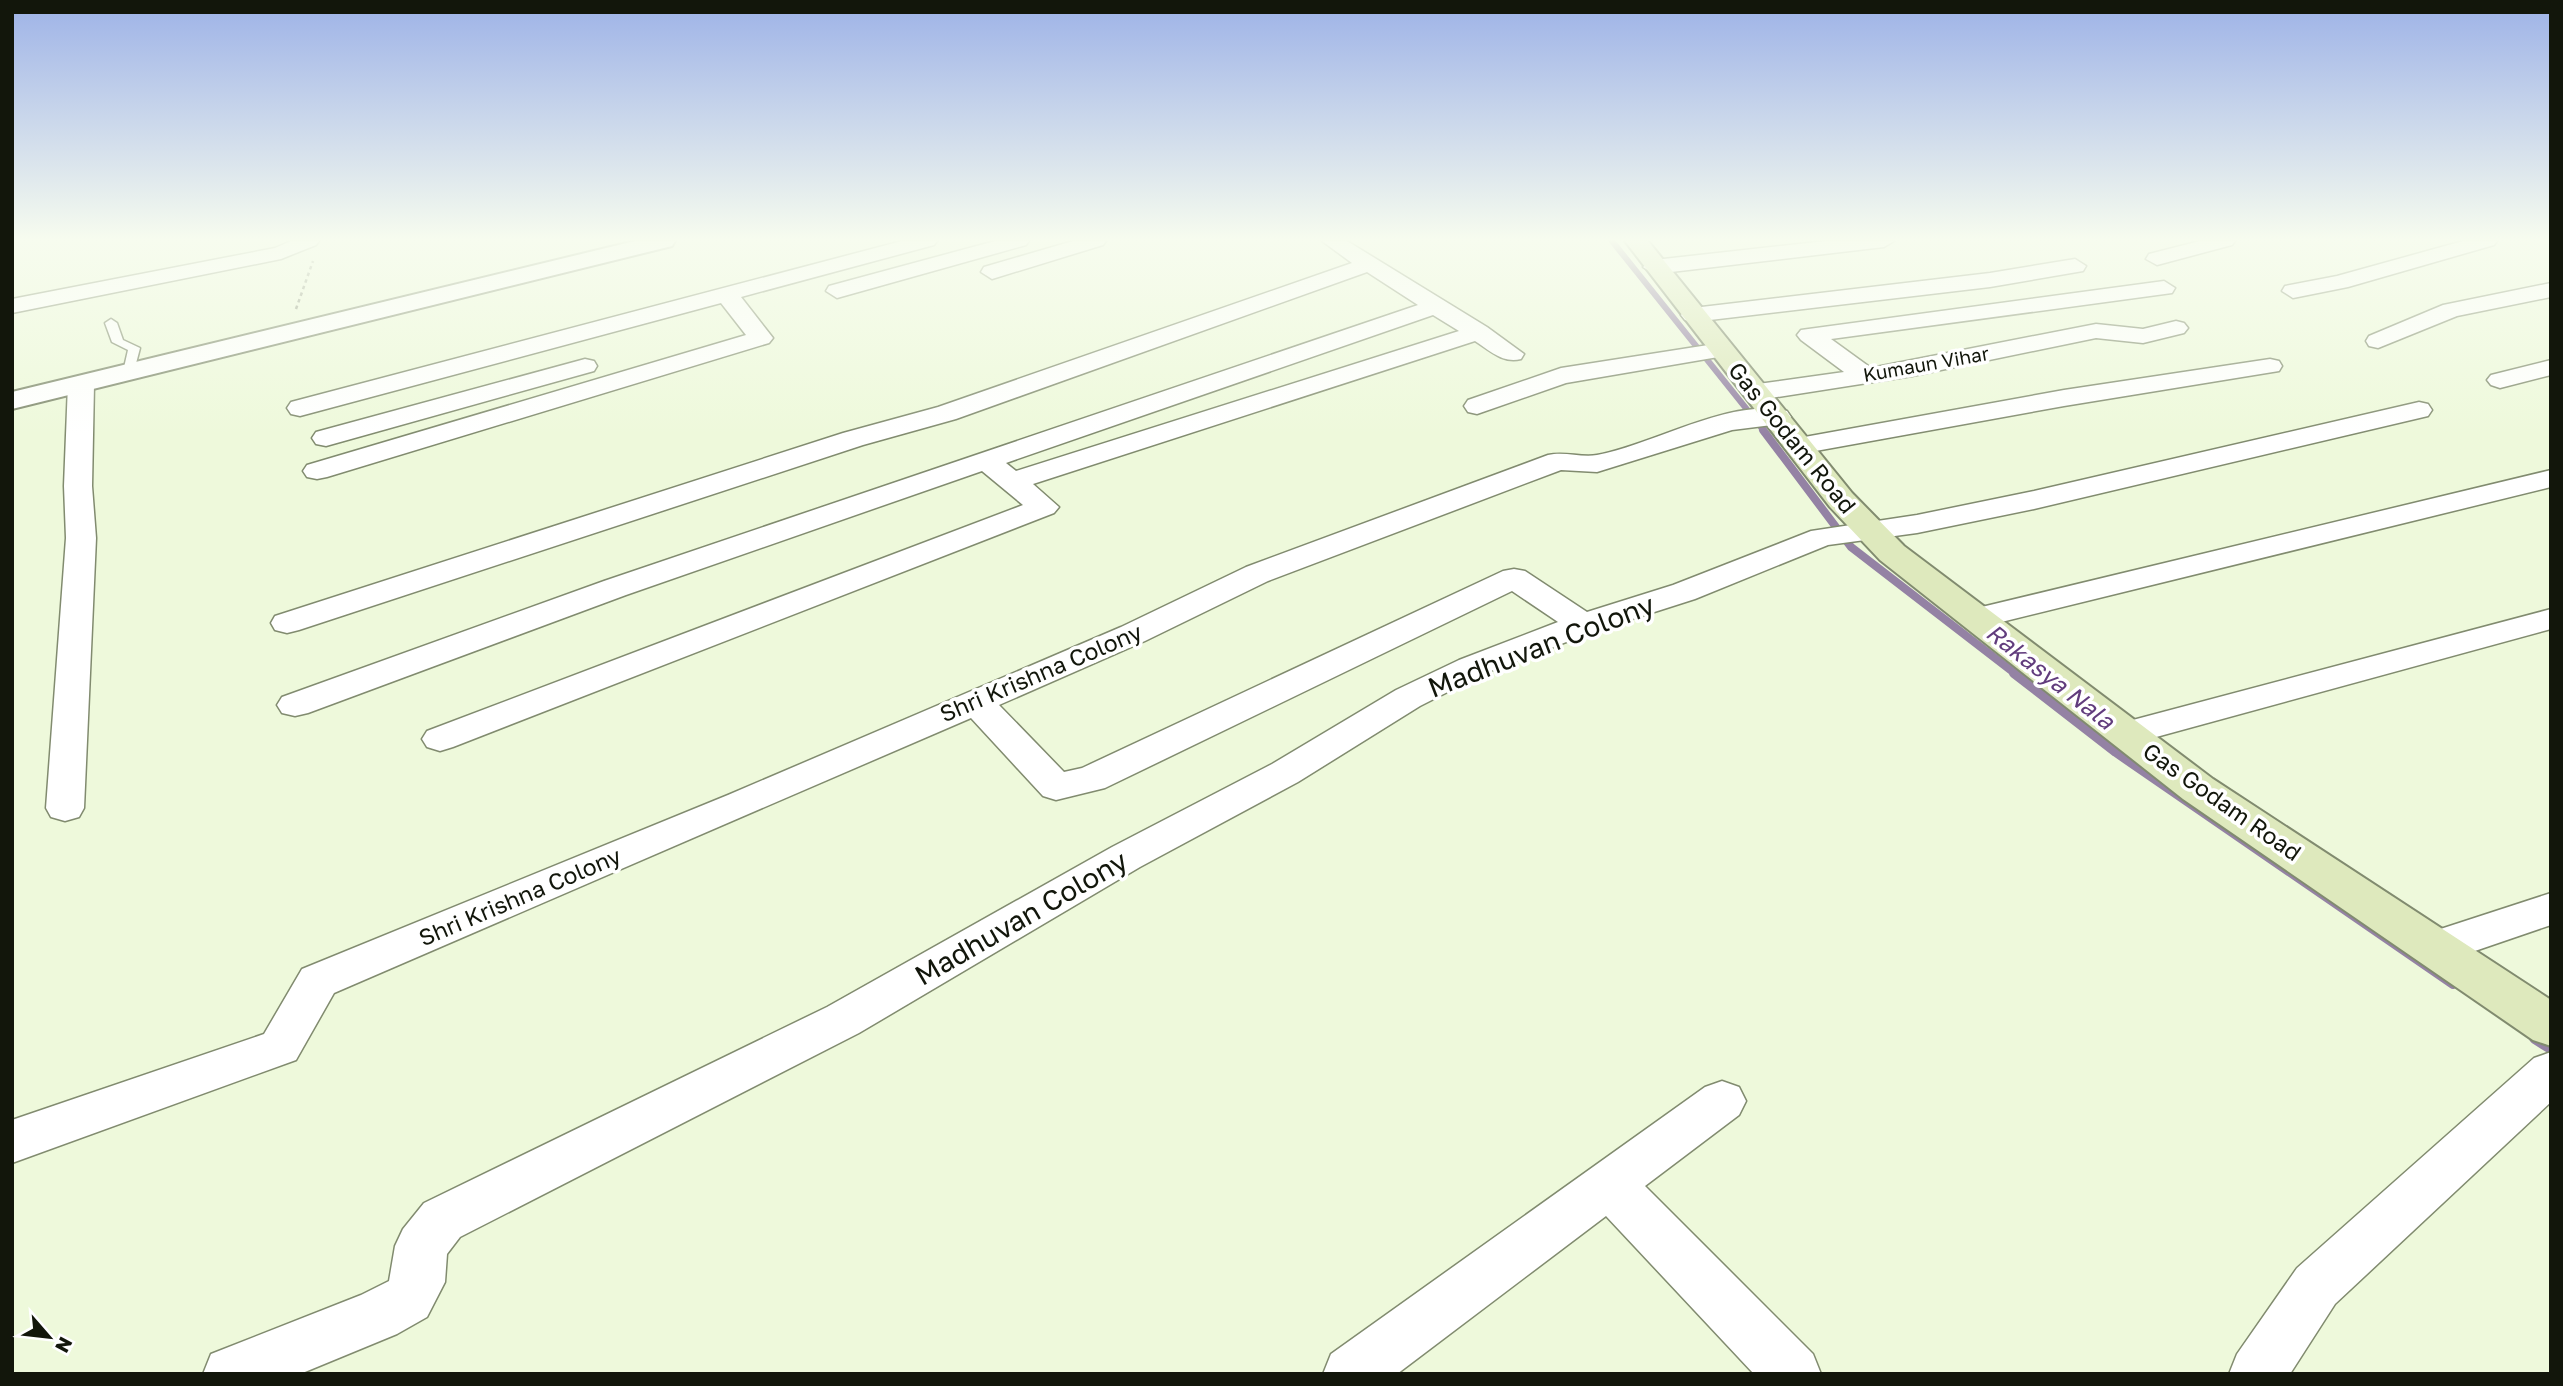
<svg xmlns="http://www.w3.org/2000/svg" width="2563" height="1386" font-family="'Golos Text',sans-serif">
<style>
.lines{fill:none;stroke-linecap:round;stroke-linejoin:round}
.stream-far3{stroke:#9482a4;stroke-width:6}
.stream-far2{stroke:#9482a4;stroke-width:8}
.stream-far1{stroke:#9482a4;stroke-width:10}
.stream{stroke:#9482a4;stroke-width:12}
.service-casing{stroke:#818b6f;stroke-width:3}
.minor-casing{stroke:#818b6f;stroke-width:3}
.tertiary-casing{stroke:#818b6f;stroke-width:4}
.secondary-casing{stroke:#818b6f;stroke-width:4}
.path{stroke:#8d957f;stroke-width:2.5;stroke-dasharray:3.5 3.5;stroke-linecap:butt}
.service{fill:#fff;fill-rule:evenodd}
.minor{fill:#fff;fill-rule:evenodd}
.tertiary{fill:#fff;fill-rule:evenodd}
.secondary{fill:#dee9bd;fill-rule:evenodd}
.labels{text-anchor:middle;stroke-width:7;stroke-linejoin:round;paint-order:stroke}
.far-street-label{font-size:19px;fill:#12160b;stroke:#fff}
.street-label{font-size:23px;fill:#12160b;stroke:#fff}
.water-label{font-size:24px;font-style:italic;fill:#613c7d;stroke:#fff}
.near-street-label{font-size:28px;fill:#12160b;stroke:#fff}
</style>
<rect width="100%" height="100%" fill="#eef9db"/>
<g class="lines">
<path class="stream-far3" d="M 1612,241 L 1765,432"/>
<path class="stream-far2" d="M 1763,430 L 1851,547 L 2017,675"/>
<path class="stream-far1" d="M 2014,673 L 2116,752 L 2453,984"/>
<path class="stream" d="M 2535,1038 L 2551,1048"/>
<g class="service-casing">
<path id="service" d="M 111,319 L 117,323 L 123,340 L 140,348 L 133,375 L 123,372 L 128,350 L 112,342 L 105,323 Z"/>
</g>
<g class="minor-casing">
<g id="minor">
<path d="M 291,241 L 319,241 L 316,245 L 281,259 L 12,313 L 12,299 L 275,248 Z"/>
<path d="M 902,241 L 937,241 L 934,245 L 741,297 L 773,338 L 769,343 L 327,477 L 317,479 L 307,477 L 303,471 L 307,465 L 746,335 L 721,303 L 300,416 L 291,414 L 287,408 L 291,402 Z"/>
<path d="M 995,241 L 1029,241 L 1026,245 L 837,298 L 826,291 L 829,286 Z"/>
<path d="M 1073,241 L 1106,241 L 1103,245 L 992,279 L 981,272 L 984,267 Z"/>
<path d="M 1322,241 L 1347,241 L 1487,327 L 1524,354 L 1521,359 C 1503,364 1489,350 1475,341 L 1033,484 L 1059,507 L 1054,513 L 453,747 L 440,751 L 427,747 L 422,739 L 427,731 L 1023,505 L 982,471 L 626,595 L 308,713 L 295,716 L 282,713 L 277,705 L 282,697 L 604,581 L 1418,305 L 1367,272 L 956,419 L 863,445 L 299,630 L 287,633 L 275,630 L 271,623 L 275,616 L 843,433 L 938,407 L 1352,263 ZM 1433,315 L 1459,331 L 1016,471 L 1006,463 Z"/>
<path d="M 1826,241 L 1894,241 L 1884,247 L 1654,274 L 1643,267 L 1654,260 Z"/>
<path d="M 2200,241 L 2235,241 L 2232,245 L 2157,265 L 2146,259 L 2149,254 Z"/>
<path d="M 2463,241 L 2497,241 L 2494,245 L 2348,287 L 2293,298 L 2282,291 L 2285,286 L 2337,276 Z"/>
<path d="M 2075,259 L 2086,266 L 2083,271 L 1990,287 L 1693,322 L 1685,320 L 1681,315 L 1685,310 L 1693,308 L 1990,273 Z"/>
<path d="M 2164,281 L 2175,288 L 2172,293 L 1831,339 L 1871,368 L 2096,324 L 2143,329 L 2176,321 L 2184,323 L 2188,328 L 2184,333 L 2143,343 L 2096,338 L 1912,376 L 1758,400 L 1749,397 L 1745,392 L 1749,387 L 1758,384 L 1844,372 L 1801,340 L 1797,335 L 1801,330 Z"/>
<path d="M 2551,283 L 2551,297 L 2457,316 L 2378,348 L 2369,346 L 2366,341 L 2369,336 L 2443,305 Z"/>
<path d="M 1721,343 L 1730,345 L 1733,350 L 1730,355 L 1566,383 L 1477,414 L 1468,412 L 1464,406 L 1468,400 L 1561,368 Z"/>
<path d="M 585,359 L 594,361 L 597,366 L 594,371 L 326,446 L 316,444 L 312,438 L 316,432 Z"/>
<path d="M 2270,359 L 2279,361 L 2282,366 L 2279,371 L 2064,406 L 1799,454 L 1789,452 L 1785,446 L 1789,440 L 1799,438 L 2064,390 Z"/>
<path d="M 2551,360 L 2551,375 L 2500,388 L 2491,385 L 2487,380 L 2491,375 Z"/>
<path d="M 81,376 L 90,379 L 94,384 L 92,486 L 96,538 L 84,808 L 79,817 L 65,821 L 51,817 L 46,808 L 66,538 L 64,486 L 68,384 L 72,379 Z"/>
<path d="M 2419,402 L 2428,404 L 2432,410 L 2428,416 L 2034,509 L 1917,533 L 1828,545 L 1695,599 L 1595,631 L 1483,674 L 1420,706 L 1298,782 L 1140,867 L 859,1033 L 460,1237 L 447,1254 L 445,1282 L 427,1317 L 397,1334 L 300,1374 L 203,1374 L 211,1354 L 361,1295 L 389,1281 L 395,1246 L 403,1229 L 424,1203 L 827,1007 L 1112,847 L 1272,764 L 1396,690 L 1459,660 L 1558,622 L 1512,591 L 1105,788 L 1056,800 L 1043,796 L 971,718 L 334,993 L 296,1060 L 12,1163 L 12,1120 L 264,1034 L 302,969 L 728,795 L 1121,627 L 1246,567 L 1548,455 C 1565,451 1581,458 1597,455 C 1653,445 1731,397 1787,411 L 1791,417 L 1787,423 L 1732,430 L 1597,472 L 1561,470 L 1268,581 L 1145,641 L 999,705 L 1064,772 L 1082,768 L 1503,571 L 1514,569 L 1525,571 L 1587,612 L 1673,585 L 1811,531 L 1917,515 L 2034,491 Z"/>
<path d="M 2551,470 L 2551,487 L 1977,628 L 1965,625 L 1961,618 L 1965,611 Z"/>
<path d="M 2551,609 L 2551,629 L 2127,745 L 2114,741 L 2109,733 L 2114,725 Z"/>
<path d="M 2551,893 L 2551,925 L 2434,965 L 2419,960 L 2413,948 L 2419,936 Z"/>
<path d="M 2551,1052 L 2551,1102 L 2335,1304 L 2290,1374 L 2229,1374 L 2237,1354 L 2297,1268 L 2534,1058 Z"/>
<path d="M 1722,1081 L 1739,1087 L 1746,1101 L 1739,1115 L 1645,1186 L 1813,1354 L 1821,1374 L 1754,1374 L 1606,1216 L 1397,1374 L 1323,1374 L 1331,1354 L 1705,1087 Z"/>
</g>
</g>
<g class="tertiary-casing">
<path id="tertiary" d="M 635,241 L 675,241 L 672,246 L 12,409 L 12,392 Z"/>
</g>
<g class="secondary-casing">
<path id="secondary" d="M 1625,241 L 1648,241 L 1852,493 L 1904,546 L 2213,779 L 2551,1000 L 2551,1046 L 2533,1040 L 2183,799 L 1880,560 L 1830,507 Z"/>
</g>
<path class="path" d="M 296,309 L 313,261"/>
<use href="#service" class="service"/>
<use href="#minor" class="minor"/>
<use href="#tertiary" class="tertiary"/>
<use href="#secondary" class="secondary"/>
</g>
<linearGradient id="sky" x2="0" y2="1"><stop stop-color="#9db2e7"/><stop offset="0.55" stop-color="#f7fcef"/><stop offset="1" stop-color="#f7fcef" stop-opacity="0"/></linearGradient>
<rect width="2563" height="435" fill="url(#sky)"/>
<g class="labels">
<g class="far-street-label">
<text transform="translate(1926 364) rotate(-10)" y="7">Kumaun Vihar</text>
</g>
<g class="street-label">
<text transform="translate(1792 438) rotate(51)" y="8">Gas Godam Road</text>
<text transform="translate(1041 673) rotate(-23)" y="8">Shri Krishna Colony</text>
<text transform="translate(2222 802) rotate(35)" y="8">Gas Godam Road</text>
<text transform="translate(520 897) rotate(-23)" y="8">Shri Krishna Colony</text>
</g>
<g class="water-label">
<text transform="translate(2050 677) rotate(38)" y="8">Rakasya Nala</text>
</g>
<g class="near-street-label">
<text transform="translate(1541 646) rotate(-21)" y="10">Madhuvan Colony</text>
<text transform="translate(1021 918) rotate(-30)" y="10">Madhuvan Colony</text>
</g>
</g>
<rect width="2563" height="1386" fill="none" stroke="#12160b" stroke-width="28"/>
<g transform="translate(49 1337) rotate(118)" stroke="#ffffff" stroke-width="5" paint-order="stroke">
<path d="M0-5L12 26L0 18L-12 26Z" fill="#12160b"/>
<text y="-10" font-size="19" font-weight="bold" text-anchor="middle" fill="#12160b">N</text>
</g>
</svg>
